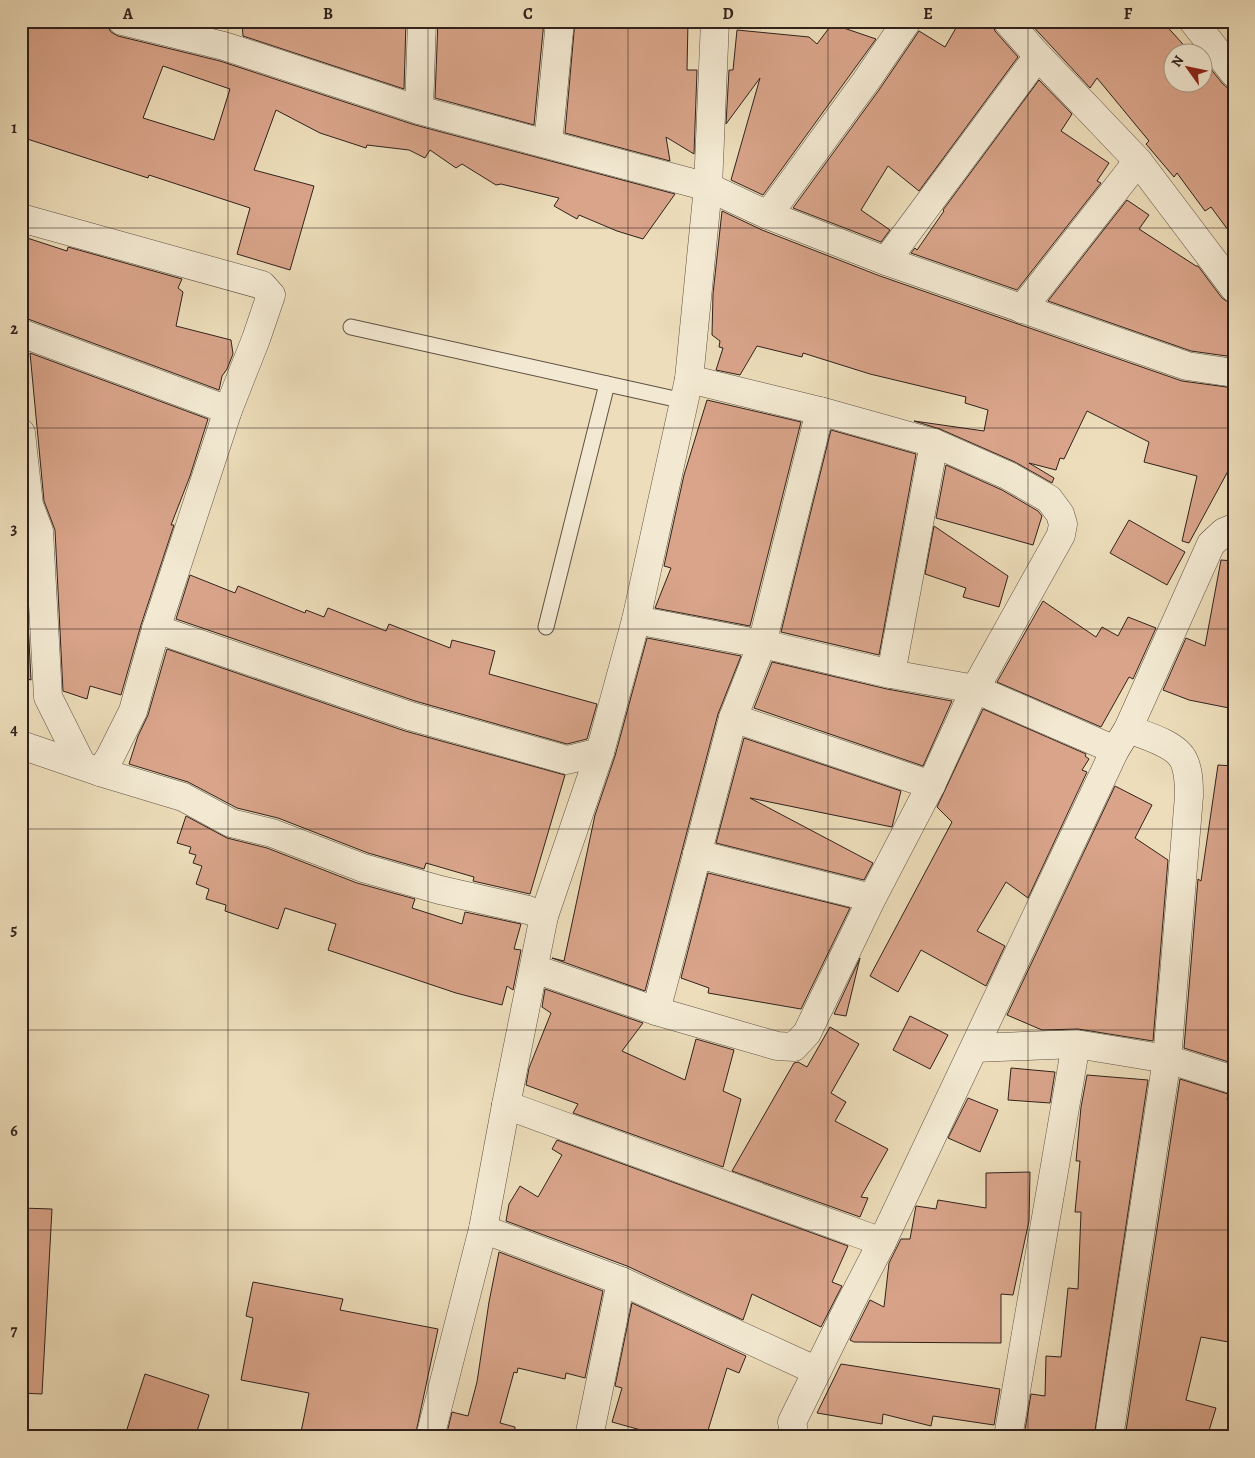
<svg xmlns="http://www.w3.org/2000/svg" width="1255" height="1458" font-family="Alegreya,serif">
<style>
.building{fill:#d9a48a;stroke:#30221c;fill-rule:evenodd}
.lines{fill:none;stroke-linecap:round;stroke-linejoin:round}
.service-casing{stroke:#5f5144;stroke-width:17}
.minor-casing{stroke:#5f5144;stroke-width:29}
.tertiary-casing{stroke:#5f5144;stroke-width:29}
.service{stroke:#f3e9d2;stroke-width:15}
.minor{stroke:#f3e9d2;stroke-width:28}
.tertiary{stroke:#f3e9d2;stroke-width:28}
.grid{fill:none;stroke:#30221c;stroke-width:1;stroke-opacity:0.55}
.neatline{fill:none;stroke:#30221c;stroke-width:2}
.grid-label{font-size:16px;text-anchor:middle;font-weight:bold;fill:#30221c}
</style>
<rect width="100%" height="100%" fill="#edddba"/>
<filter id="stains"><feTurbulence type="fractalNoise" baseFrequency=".004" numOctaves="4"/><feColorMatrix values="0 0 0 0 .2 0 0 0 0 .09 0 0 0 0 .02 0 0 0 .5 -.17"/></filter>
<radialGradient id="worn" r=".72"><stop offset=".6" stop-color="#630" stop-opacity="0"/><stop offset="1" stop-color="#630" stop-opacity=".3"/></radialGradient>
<g class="building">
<path d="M 21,21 L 107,21 L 107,26 L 111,32 L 118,36 L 220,61 L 415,125 L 675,194 L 643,239 L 617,231 L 579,215 L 577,219 L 554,206 L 559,198 L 501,184 L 496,185 L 462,164 L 456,168 L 430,150 L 425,158 L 409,150 L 367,145 L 366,148 L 320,133 L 276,110 L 254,170 L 314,186 L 290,270 L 237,254 L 250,208 L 149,175 L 148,178 L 21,137 ZM 163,66 L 230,89 L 214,140 L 143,118 Z"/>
<path d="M 242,21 L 406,21 L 404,89 L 243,36 Z"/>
<path d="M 438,21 L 544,21 L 534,125 L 435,98 Z"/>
<path d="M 575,21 L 688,21 L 687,70 L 697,70 L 694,154 L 666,137 L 670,161 L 565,133 Z"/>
<path d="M 960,21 L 992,21 L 995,31 L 1018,57 L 919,191 L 888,166 L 861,210 L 890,230 L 881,242 L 793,208 L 879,90 L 919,31 L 945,47 Z"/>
<path d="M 1028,21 L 1162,21 L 1190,52 L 1172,52 L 1172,82 L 1202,82 L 1202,58 L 1222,83 L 1234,94 L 1234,238 L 1211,207 L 1205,211 L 1177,173 L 1174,177 L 1146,144 L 1149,141 L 1097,78 L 1090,88 Z"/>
<path d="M 832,24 L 876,39 L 763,195 L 731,180 L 760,78 L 726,124 L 729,70 L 733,70 L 737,30 L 809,37 L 817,44 Z"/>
<path d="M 1039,80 L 1072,114 L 1061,131 L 1109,163 L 1097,181 L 1101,183 L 1017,290 L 911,253 L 915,248 L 917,250 L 944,211 L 943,210 Z"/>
<path d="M 1127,200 L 1149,215 L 1139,229 L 1196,266 L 1198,266 L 1222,298 L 1228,302 L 1234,303 L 1234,357 L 1191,351 L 1048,301 Z"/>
<path d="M 722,211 L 762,230 L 880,276 L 1182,381 L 1234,388 L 1234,460 L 1189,543 L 1182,541 L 1197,476 L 1144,462 L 1149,442 L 1087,411 L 1064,459 L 1060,458 L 1056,470 L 1029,463 L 1054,478 L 1052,483 L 1015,462 L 940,429 L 914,421 L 984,431 L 988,410 L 965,403 L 966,397 L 870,374 L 803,353 L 802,357 L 757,346 L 740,375 L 716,370 L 723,348 L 719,347 L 720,341 L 712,335 L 713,294 Z"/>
<path d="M 21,236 L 67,251 L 68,247 L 182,279 L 178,288 L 183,292 L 176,326 L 231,340 L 233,354 L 227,369 L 222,376 L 219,390 L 28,319 Z"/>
<path d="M 30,353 L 208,419 L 190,476 L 171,525 L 174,525 L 141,625 L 121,695 L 90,686 L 87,699 L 63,691 L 55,530 L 44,501 Z"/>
<path d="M 707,400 L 801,422 L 750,626 L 655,608 L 671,568 L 664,566 L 684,475 Z"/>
<path d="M 831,430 L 916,454 L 879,655 L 781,632 Z"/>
<path d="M 946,465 L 1002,490 L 1038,511 L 1042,516 L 1033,545 L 936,518 Z"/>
<path d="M 1129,520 L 1185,552 L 1167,585 L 1110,553 Z"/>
<path d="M 934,526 L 1008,576 L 999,607 L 963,597 L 966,588 L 925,574 Z"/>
<path d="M 21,541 L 24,543 L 31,680 L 21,677 Z"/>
<path d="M 1221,560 L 1234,561 L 1234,709 L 1189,700 L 1163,690 L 1186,638 L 1205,646 Z"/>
<path d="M 190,575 L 235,593 L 238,586 L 305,613 L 306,610 L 324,617 L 328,608 L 386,631 L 389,624 L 450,648 L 452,640 L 495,651 L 489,674 L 597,704 L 587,739 L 567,744 L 415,701 L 176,619 Z"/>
<path d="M 1043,601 L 1096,637 L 1102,627 L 1118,636 L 1128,617 L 1156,628 L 1133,679 L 1129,677 L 1101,727 L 997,682 Z"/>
<path d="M 647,638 L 741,656 L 718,714 L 645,991 L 552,958 L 564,961 L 595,815 L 615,756 Z"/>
<path d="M 167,649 L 405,731 L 565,775 L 530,894 L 473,881 L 474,877 L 426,863 L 424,869 L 368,853 L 278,818 L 237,808 L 188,782 L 129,764 L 138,736 L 148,715 Z"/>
<path d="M 772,662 L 887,689 L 952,701 L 923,766 L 754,708 Z"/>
<path d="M 983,709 L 1086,754 L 1085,756 L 1089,759 L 1082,770 L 1087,772 L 1028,898 L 1006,882 L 977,931 L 1005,946 L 986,986 L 921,950 L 898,992 L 870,976 L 952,822 L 937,807 Z"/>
<path d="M 744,738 L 901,791 L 892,827 L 750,798 L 873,863 L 864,880 L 716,843 Z"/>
<path d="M 1218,765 L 1234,766 L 1234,1049 L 1232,1063 L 1184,1048 L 1198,879 L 1201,881 Z"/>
<path d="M 1115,786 L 1152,805 L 1135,838 L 1168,860 L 1153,1041 L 1078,1029 L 1042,1030 L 1007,1015 Z"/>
<path d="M 186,816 L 227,838 L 267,848 L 357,883 L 415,899 L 412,908 L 462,924 L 465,912 L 521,924 L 514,949 L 521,950 L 513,990 L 507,986 L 502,1005 L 456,993 L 328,950 L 336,924 L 285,908 L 278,929 L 225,911 L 226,905 L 206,899 L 209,889 L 196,884 L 202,866 L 193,863 L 196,855 L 189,853 L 191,847 L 177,843 Z"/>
<path d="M 708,873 L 850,908 L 801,1009 L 708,993 L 709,988 L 681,978 Z"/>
<path d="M 860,958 L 846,1016 L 834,1014 Z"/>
<path d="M 545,989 L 643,1023 L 622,1051 L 685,1080 L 696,1039 L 734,1050 L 723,1091 L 741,1099 L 723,1167 L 573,1113 L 578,1104 L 526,1085 L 529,1068 L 551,1013 L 542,1007 Z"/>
<path d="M 910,1016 L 948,1035 L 930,1069 L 893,1050 Z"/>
<path d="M 830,1027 L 859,1044 L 831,1093 L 846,1102 L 835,1121 L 888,1149 L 861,1197 L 868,1198 L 860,1217 L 732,1171 L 794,1063 L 798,1062 L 807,1067 Z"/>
<path d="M 1011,1068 L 1055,1072 L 1050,1103 L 1008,1100 Z"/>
<path d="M 1087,1075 L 1148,1080 L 1094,1437 L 1036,1437 L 1036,1432 L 1025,1430 L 1031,1394 L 1045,1396 L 1046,1356 L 1061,1357 L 1068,1288 L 1078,1289 L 1081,1212 L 1075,1212 L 1080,1161 L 1076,1161 L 1081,1107 Z"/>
<path d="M 1180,1079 L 1228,1094 L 1227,1100 L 1234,1102 L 1234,1343 L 1201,1337 L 1186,1400 L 1216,1408 L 1207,1437 L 1125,1437 Z"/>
<path d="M 968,1098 L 998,1110 L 980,1152 L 948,1138 Z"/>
<path d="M 557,1140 L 848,1246 L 832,1282 L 842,1286 L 821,1327 L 752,1294 L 743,1320 L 627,1266 L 506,1221 L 509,1204 L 520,1186 L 538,1197 L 562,1155 L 552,1149 Z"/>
<path d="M 1030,1172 L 1029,1221 L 1013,1295 L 1001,1294 L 1001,1343 L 854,1342 L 850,1340 L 870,1300 L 884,1307 L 889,1263 L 901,1239 L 910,1239 L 916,1206 L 936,1209 L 938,1200 L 986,1208 L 986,1173 Z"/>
<path d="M 21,1208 L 52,1209 L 42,1394 L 21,1393 Z"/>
<path d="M 499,1252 L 603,1291 L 585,1378 L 566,1373 L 565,1379 L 518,1368 L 517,1373 L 514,1372 L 500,1423 L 515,1427 L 514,1437 L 446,1437 L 452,1412 L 468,1416 L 477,1382 L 489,1302 Z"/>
<path d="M 253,1282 L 343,1299 L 340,1310 L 438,1329 L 415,1437 L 300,1437 L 309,1393 L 241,1380 L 253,1318 L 246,1316 Z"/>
<path d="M 632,1303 L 746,1356 L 739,1373 L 727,1368 L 706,1437 L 666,1437 L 612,1422 L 622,1388 L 615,1386 Z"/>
<path d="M 841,1364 L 1000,1389 L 994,1425 L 933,1416 L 931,1426 L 883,1414 L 882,1424 L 817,1413 Z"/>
<path d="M 145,1374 L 209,1395 L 195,1437 L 132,1437 L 133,1431 L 127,1429 Z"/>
</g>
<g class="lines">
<g class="service-casing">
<g id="service">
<path d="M 351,327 L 684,401"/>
<path d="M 546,627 L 607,384"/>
</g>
</g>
<g class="minor-casing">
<g id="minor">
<path d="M 122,21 L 224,46 L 419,110 L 708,187 L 768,215"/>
<path d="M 907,21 L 866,81 L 768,215 L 886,261 L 1187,366 L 1234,373"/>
<path d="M 1007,21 L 1038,56 L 1138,161 L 1234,288"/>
<path d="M 419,110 L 422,21"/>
<path d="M 548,144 L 560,21"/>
<path d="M 21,218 L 262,285 L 271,295 L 256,339 L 228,410 L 156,629 L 133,711 L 110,757 L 100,772"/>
<path d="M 886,261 L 1038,56"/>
<path d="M 1022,309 L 1138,161"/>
<path d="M 21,333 L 228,410"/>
<path d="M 21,433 L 29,505 L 39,531 L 48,697 L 82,765"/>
<path d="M 636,620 L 762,644 L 891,674 L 975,689 L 1115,750"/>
<path d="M 156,629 L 410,716 L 567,760 L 600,752"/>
<path d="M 891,674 L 934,443"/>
<path d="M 733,718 L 931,785"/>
<path d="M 21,745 L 100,772 L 183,797 L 231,823 L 272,833 L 363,868 L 440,890 L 528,910 L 544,916"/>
<path d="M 697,854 L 872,898"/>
<path d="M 535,969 L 656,1011 L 777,1046 L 794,1047 L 807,1033 L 872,898 L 931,785 L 975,689 L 1061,535 L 1063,524 L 1060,514 L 1049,499 L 1009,476 L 934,443 L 820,411 L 689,379"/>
<path d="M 656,1011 L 733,718 L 762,644 L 820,411"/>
<path d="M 975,1048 L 1076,1044 L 1167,1059 L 1234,1080"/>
<path d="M 506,1105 L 882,1242"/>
<path d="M 483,1229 L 621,1281 L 817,1371"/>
<path d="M 430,1437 L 483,1229 L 506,1105 L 544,916 L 600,752 L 636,620 L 689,379 L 708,187 L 715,21"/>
<path d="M 589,1437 L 621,1281"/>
<path d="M 795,1437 L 792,1422 L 849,1306 L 882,1242 L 1115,750 L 1128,729 L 1211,544 L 1224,532 L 1234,528"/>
<path d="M 1008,1437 L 1076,1044"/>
<path d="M 1109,1437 L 1167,1059 L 1189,796 C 1189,784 1189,772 1184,761 C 1177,744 1144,735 1128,729"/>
</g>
</g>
<g class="tertiary-casing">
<path id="tertiary" d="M 1193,21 L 1234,73"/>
</g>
<use href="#service" class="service"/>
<use href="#minor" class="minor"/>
<use href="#tertiary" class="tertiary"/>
</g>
<path class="grid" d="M 228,21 L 228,1437M 428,21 L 428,1437M 628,21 L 628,1437M 828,21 L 828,1437M 1028,21 L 1028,1437M 21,228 L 1234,228M 21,428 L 1234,428M 21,629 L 1234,629M 21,829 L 1234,829M 21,1030 L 1234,1030M 21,1230 L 1234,1230"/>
<rect width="1255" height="1458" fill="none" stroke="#edddba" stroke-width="55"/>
<g transform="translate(1188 68) rotate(303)"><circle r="24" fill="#f3e9d2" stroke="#a59989"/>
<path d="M0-4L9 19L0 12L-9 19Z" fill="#8f2418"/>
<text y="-8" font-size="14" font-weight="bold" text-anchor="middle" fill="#30221c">N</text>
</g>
<rect x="28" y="28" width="1200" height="1402" class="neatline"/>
<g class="grid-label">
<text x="128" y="19">A</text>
<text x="328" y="19">B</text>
<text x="528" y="19">C</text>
<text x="728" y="19">D</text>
<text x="928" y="19">E</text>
<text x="1128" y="19">F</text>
<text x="14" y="133">1</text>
<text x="14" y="334">2</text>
<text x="14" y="534">3</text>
<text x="14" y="735">4</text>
<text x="14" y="935">5</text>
<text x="14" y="1136">6</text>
<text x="14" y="1336">7</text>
</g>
<rect width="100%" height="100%" filter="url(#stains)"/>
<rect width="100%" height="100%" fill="url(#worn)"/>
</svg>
